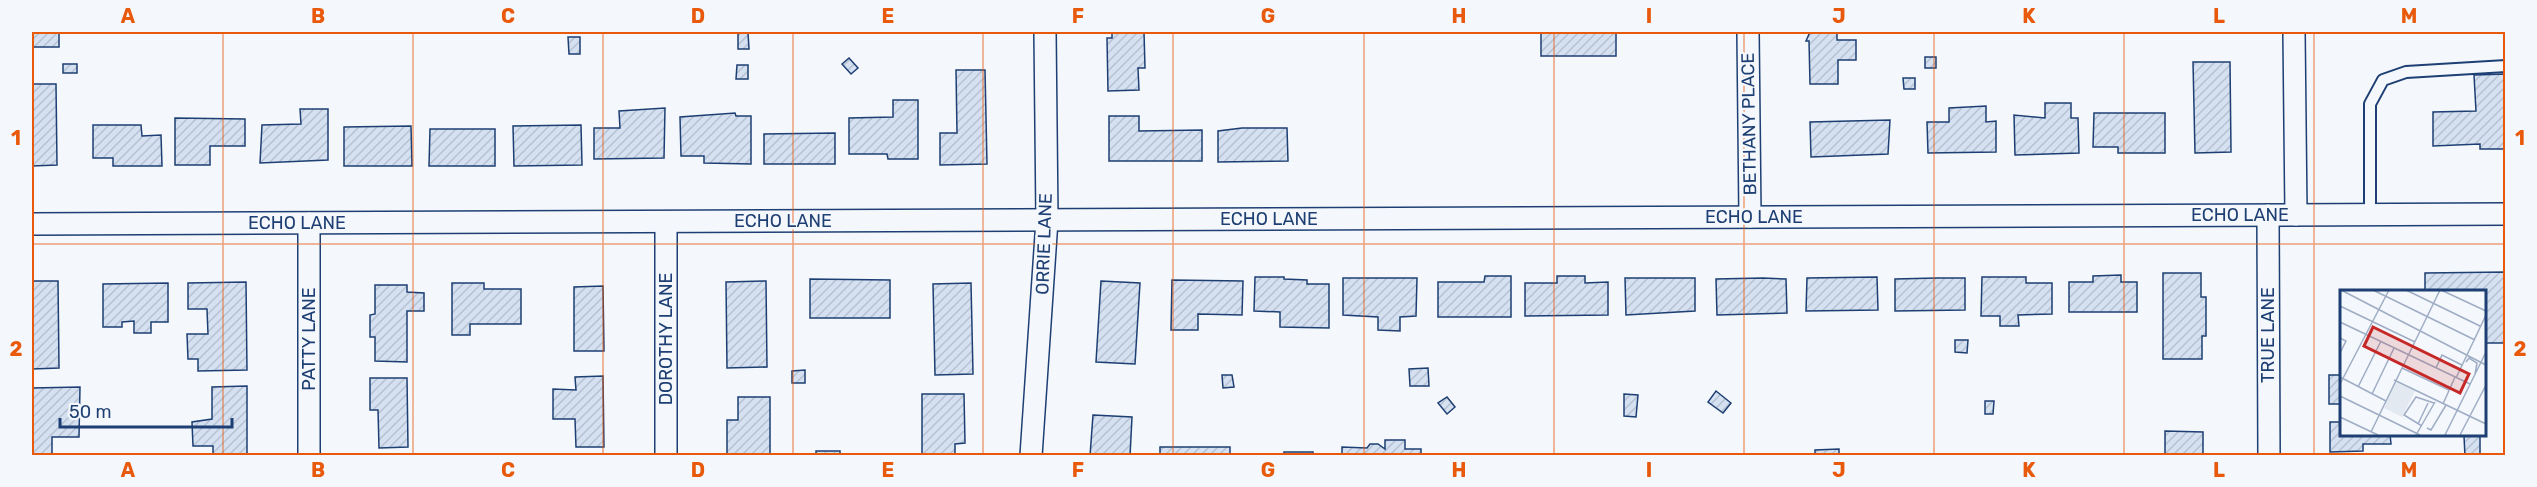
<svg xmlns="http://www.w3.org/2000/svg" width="2537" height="487" font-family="Rubik,sans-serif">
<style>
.building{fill:url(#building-hatch);stroke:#1d3f73;stroke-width:1.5}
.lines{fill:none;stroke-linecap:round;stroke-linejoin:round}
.service-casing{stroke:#1d3f73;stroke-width:14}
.minor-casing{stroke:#1d3f73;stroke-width:24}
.service{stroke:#f4f7fb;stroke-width:10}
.minor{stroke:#f4f7fb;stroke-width:21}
.grid{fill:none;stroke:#e8590c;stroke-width:1.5;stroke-opacity:0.55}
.labels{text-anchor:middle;stroke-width:4.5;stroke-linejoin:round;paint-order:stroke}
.street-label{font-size:18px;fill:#1d3f73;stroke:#f4f7fb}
.inset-road{fill:none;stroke:#9eadc5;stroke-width:1.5}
.view{fill:#c62828;fill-opacity:0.15;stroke:#c62828;stroke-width:3}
.inset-edge{fill:none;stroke:#1d3f73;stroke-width:3}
.neatline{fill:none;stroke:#e8590c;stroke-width:2}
.grid-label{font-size:20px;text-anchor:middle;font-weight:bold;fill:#e8590c}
</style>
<defs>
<pattern id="building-hatch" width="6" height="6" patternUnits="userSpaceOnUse" patternTransform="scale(1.5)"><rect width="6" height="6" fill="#d5e0f0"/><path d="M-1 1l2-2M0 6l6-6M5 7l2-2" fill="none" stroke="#b6c1d1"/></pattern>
</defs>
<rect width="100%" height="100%" fill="#f4f7fb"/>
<g class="building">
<rect x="32" y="32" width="27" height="15"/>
<path d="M 1112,32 L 1144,32 L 1145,68 L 1138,68 L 1139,90 L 1108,91 L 1107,38 L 1112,38 Z"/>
<rect x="1541" y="32" width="75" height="24"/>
<path d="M 1810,32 L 1837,32 L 1837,40 L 1856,40 L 1856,60 L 1838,60 L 1838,84 L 1810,84 L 1809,41 L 1806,41 Z"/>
<path d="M 738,33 L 748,33 L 749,49 L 738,49 Z"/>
<path d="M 568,37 L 580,37 L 580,54 L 569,54 Z"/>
<rect x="1925" y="57" width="11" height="11"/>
<path d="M 849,58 L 858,68 L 851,74 L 842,64 Z"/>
<path d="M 2193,62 L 2230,62 L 2231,152 L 2195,153 Z"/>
<rect x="63" y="64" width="14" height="9"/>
<path d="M 737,65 L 748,65 L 748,79 L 736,79 Z"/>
<path d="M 956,70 L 985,70 L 987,164 L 940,165 L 940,133 L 957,133 Z"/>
<path d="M 2506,74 L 2506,149 L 2480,149 L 2480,144 L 2433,146 L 2433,112 L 2476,111 L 2474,75 Z"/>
<path d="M 1903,78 L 1915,78 L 1915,89 L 1904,89 Z"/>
<path d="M 32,84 L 56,84 L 57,165 L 32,166 Z"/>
<path d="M 893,100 L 918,100 L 918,159 L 888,159 L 887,154 L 849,154 L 849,118 L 893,117 Z"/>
<path d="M 2045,103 L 2071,103 L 2071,118 L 2078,118 L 2079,153 L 2015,155 L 2014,115 L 2045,118 Z"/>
<path d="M 1986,106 L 1986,122 L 1996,121 L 1996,152 L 1928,153 L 1927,122 L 1949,122 L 1949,108 Z"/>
<path d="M 665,108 L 664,158 L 594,159 L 594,128 L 620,128 L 619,111 Z"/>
<path d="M 300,109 L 328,109 L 328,160 L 260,163 L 262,125 L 301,124 Z"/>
<path d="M 735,113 L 736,116 L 751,116 L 751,164 L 704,163 L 704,156 L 681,156 L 680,117 Z"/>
<path d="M 2094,113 L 2165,113 L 2165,153 L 2118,153 L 2118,147 L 2093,147 Z"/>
<path d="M 1109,116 L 1139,116 L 1139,131 L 1202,130 L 1202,161 L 1109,161 Z"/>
<path d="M 175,118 L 245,119 L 245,146 L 210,146 L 210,165 L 175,165 Z"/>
<path d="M 1890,120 L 1888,154 L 1811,157 L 1810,122 Z"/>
<path d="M 93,125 L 141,125 L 142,136 L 161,135 L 162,166 L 113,166 L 113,158 L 93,158 Z"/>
<path d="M 581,125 L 582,165 L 514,166 L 513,126 Z"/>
<path d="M 411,126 L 412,166 L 344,166 L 344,127 Z"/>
<path d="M 1242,128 L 1287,128 L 1288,161 L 1218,162 L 1218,131 Z"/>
<path d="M 430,129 L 495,129 L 495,166 L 429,166 Z"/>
<path d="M 835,133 L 835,164 L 764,164 L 764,134 Z"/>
<path d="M 2506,272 L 2506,343 L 2484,343 L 2484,292 L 2425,292 L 2425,273 Z"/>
<path d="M 2163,273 L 2201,273 L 2201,297 L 2206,297 L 2206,336 L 2202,336 L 2202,359 L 2163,359 Z"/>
<path d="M 2121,275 L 2121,282 L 2137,282 L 2137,312 L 2069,312 L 2069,282 L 2093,282 L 2093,276 Z"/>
<path d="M 1485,276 L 1511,276 L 1511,317 L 1438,317 L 1438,282 L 1484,282 Z"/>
<path d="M 1557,276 L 1585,276 L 1585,283 L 1608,282 L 1608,315 L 1525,316 L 1525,283 L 1557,283 Z"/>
<path d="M 1255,277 L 1284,277 L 1284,279 L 1307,280 L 1307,284 L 1329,284 L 1329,328 L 1280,327 L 1280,312 L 1254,311 Z"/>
<path d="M 1877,277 L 1878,310 L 1806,311 L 1807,278 Z"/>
<path d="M 1982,277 L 2026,277 L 2026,283 L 2052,283 L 2052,314 L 2018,315 L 2019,326 L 2000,326 L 2000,316 L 1981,316 Z"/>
<path d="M 1343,278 L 1417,278 L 1416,316 L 1400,317 L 1400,331 L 1378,330 L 1378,317 L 1343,315 Z"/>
<path d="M 1625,278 L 1695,278 L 1695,311 L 1626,315 Z"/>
<path d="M 1763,278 L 1786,279 L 1787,313 L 1717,315 L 1716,279 Z"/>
<path d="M 1937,278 L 1965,278 L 1965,310 L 1895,311 L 1895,279 Z"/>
<path d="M 810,279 L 890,280 L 890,318 L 810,318 Z"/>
<path d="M 1172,280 L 1243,281 L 1242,315 L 1198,314 L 1198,330 L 1171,330 Z"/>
<path d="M 32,281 L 58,281 L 59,368 L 32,369 Z"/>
<path d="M 766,281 L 767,367 L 727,368 L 726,282 Z"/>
<path d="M 1101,281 L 1140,283 L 1135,364 L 1096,362 Z"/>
<path d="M 246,282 L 247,370 L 198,371 L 198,359 L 188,359 L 187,334 L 208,334 L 207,309 L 188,309 L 188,283 Z"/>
<path d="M 168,283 L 168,322 L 151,322 L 151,333 L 134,333 L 134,321 L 122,322 L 122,327 L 103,327 L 103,284 Z"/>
<path d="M 452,283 L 484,283 L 484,289 L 521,289 L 521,324 L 470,324 L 470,335 L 452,335 Z"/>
<path d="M 971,283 L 973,374 L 935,375 L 933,284 Z"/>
<path d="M 375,285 L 407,285 L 407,292 L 424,293 L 424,311 L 407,311 L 407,362 L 375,361 L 375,337 L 370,337 L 370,315 L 375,314 Z"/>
<path d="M 603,286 L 604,351 L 574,351 L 574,287 Z"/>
<path d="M 1955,340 L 1968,340 L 1967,353 L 1955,352 Z"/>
<path d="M 1428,368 L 1429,386 L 1410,386 L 1409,369 Z"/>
<path d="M 805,370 L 805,383 L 792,383 L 792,371 Z"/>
<path d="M 1222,375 L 1232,375 L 1234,387 L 1223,388 Z"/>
<rect x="2329" y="375" width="13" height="29"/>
<path d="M 603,376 L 604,447 L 576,447 L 575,419 L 553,419 L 553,389 L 576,390 L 575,377 Z"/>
<path d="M 370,378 L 407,378 L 408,447 L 379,448 L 378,410 L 370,410 Z"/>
<path d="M 247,386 L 247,456 L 213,456 L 213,446 L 193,446 L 192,422 L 212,419 L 212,387 Z"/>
<path d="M 80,387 L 79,437 L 52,437 L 52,456 L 32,456 L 32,388 Z"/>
<path d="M 1716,391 L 1731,403 L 1723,413 L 1708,402 Z"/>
<path d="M 922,394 L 964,394 L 965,443 L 955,444 L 955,456 L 922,456 Z"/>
<path d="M 1624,394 L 1638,395 L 1636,417 L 1624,416 Z"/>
<path d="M 738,397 L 770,397 L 770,456 L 727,456 L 727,420 L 738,420 Z"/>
<path d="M 1447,397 L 1455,407 L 1447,414 L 1438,403 Z"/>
<path d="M 1985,401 L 1994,401 L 1993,414 L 1985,414 Z"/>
<path d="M 1093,415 L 1132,417 L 1130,456 L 1090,456 Z"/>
<path d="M 2330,422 L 2342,422 L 2342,434 L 2390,434 L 2391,444 L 2363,444 L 2363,451 L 2330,452 Z"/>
<path d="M 2165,431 L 2203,432 L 2203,456 L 2165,456 Z"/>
<path d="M 2464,436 L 2480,436 L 2480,456 L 2465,456 Z"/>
<path d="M 1385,440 L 1405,440 L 1405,449 L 1421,449 L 1421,456 L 1342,456 L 1342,447 L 1367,448 L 1370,444 L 1378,444 L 1385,449 Z"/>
<rect x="1160" y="447" width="70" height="9"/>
<path d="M 1839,449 L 1839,456 L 1815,456 L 1815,450 Z"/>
<rect x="816" y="451" width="24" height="5"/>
<rect x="1284" y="452" width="29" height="4"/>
<rect x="1897" y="455" width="69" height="1"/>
</g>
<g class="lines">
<g class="service-casing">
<path id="service" d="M 2370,215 L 2370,104 L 2383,80 L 2406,72 L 2506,66"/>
</g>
<g class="minor-casing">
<g id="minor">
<path d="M 1748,32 L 1750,217"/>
<path d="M 2294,32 L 2296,215"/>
<path d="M 2268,215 L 2269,456"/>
<path d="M 32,224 L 2506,214"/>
<path d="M 309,456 L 309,223"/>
<path d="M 666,456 L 666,222"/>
<path d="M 1031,456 L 1047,220 L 1045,32"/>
</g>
</g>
<use href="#service" class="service"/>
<use href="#minor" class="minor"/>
</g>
<path class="grid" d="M 223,32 L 223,456M 413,32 L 413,456M 603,32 L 603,456M 793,32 L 793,456M 983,32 L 983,456M 1173,32 L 1173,456M 1364,32 L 1364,456M 1554,32 L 1554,456M 1744,32 L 1744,456M 1934,32 L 1934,456M 2124,32 L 2124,456M 2314,32 L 2314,456M 32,244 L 2506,244"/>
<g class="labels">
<g class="street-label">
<text transform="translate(1749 124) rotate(-91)" y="6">BETHANY PLACE</text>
<text x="2240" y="221">ECHO LANE</text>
<text x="1754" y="223">ECHO LANE</text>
<text x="1269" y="225">ECHO LANE</text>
<text x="783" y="227">ECHO LANE</text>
<text x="297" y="229">ECHO LANE</text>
<text transform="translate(1044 244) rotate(-88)" y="6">ORRIE LANE</text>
<text transform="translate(2268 335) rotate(-90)" y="6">TRUE LANE</text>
<text transform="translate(309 339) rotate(-90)" y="6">PATTY LANE</text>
<text transform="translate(666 339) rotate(-90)" y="6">DOROTHY LANE</text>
</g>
</g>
<g transform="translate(2340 290)">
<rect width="146" height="146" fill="#f4f7fb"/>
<path d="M 55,92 L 75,101 L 62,127 L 44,118 Z" fill="#e3e9f0"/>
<path class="inset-road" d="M 1,0 L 146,75M 33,0 L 135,50M 66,0 L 140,36M 101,0 L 146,21M 0,16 L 75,52M 0,32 L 130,94M 0,48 L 6,51 L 0,63M 126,72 L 129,68 L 137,73 L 135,84M 62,78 L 109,100M 96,78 L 102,65 L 122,75M 0,87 L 46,111M 116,88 L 146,25M 54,90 L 146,134M 0,94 L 49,0M 18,97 L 41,51M 32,104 L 54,58M 0,106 L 80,145M 103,114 L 115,87M 0,127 L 38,145M 78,134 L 88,113M 82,136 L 64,125 L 76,107 L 94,113M 87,138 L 91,140 L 106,115M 31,142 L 100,0M 76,145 L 95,112M 105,145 L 146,62M 120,145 L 146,95"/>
<path class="view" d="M 33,37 L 129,84 L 120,103 L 24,56 Z"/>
<rect width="146" height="146" class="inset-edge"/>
</g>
<rect width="2537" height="487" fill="none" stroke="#f4f7fb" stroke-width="66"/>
<path d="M60 418v9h172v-9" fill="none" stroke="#1d3f73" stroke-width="3"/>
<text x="69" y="418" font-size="18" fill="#1d3f73" stroke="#f4f7fb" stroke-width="4.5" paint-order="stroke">50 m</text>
<rect x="33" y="33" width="2471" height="421" class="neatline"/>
<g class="grid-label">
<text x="128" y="23">A</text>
<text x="318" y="23">B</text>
<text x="508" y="23">C</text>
<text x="698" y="23">D</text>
<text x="888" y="23">E</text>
<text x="1078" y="23">F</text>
<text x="1268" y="23">G</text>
<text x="1459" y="23">H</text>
<text x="1649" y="23">I</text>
<text x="1839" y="23">J</text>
<text x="2029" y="23">K</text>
<text x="2219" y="23">L</text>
<text x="2409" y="23">M</text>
<text x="16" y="145">1</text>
<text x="2520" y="145">1</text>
<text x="16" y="356">2</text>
<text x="2520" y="356">2</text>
<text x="128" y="477">A</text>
<text x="318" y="477">B</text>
<text x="508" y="477">C</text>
<text x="698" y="477">D</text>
<text x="888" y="477">E</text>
<text x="1078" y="477">F</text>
<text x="1268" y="477">G</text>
<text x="1459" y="477">H</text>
<text x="1649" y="477">I</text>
<text x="1839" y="477">J</text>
<text x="2029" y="477">K</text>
<text x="2219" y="477">L</text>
<text x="2409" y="477">M</text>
</g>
</svg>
